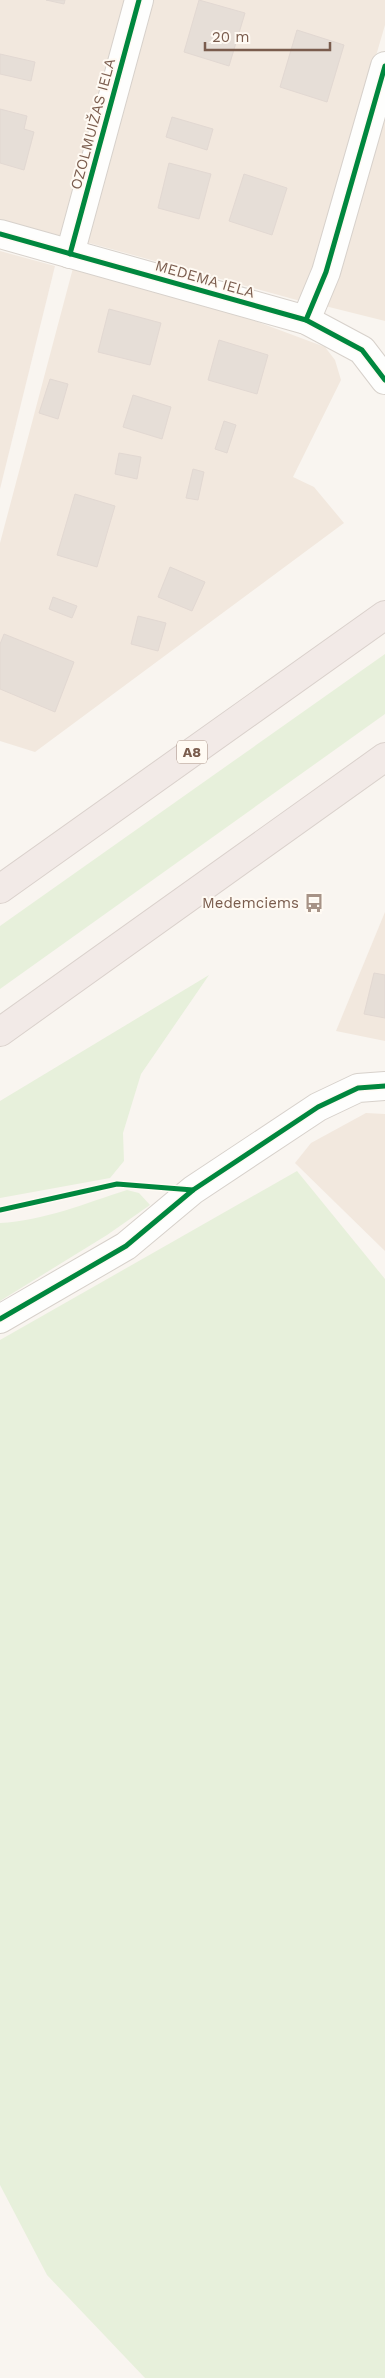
<svg xmlns="http://www.w3.org/2000/svg" width="385" height="2378" font-family="'Work Sans',sans-serif">
<style>
.residential{fill:#f2e8de}
.green{fill:#e7f0db}
.building{fill:#e6ded7;stroke:#e2d8d2}
.lines{fill:none;stroke-linecap:round;stroke-linejoin:round}
.street-casing{stroke:#d7d1cb;stroke-width:30}
.highway-casing{stroke:#dad1cc;stroke-width:30}
.street{stroke:#fefefd;stroke-width:28}
.highway{stroke:#f2eae7;stroke-width:28}
.cycleway-casing{stroke:#fffaf3;stroke-width:8}
.cycleway{stroke:#00873e;stroke-width:5}
.labels{text-anchor:middle;stroke-width:4;stroke-linejoin:round;paint-order:stroke}
.shield{fill:#fffaf3;stroke:#a28b7f;stroke-width:1}
.shield-label{font-size:14px;font-weight:bold;fill:#7a5c4d}
.street-label{font-size:15px;fill:#7a5c4d;stroke:#fffaf3}
.poi-label{font-size:15px;fill:#7a5c4d;stroke:#fffaf3;text-anchor:end}
</style>
<rect width="100%" height="100%" fill="#f9f5f0"/>
<g class="residential">
<path d="M 0,0 L 130,0 L 70,228 L 59,237 L 0,221 Z"/>
<path d="M 146,0 L 385,0 L 385,25 L 304,302 L 82,241 Z"/>
<path d="M 385,95 L 385,321 L 325,306 Z"/>
<path d="M 0,251 L 55,266 L 0,489 Z"/>
<path d="M 73,268 L 204,302 L 325,347 L 335,360 L 341,380 L 293,477 L 314,487 L 344,523 L 35,752 L 0,741 L 0,543 Z"/>
<path d="M 385,912 L 385,1041 L 336,1031 Z"/>
<path d="M 366,1113 L 385,1114 L 385,1251 L 295,1163 L 311,1143 Z"/>
</g>
<g class="green">
<path d="M 385,654 L 385,714 L 0,989 L 0,926 Z"/>
<path d="M 209,975 L 141,1074 L 123,1133 L 124,1161 L 110,1178 L 0,1198 L 0,1101 Z"/>
<path d="M 297,1171 L 385,1279 L 385,2378 L 145,2378 L 47,2275 L 0,2185 L 0,1340 Z"/>
<path d="M 127,1190 L 139,1193 L 150,1205 L 107,1235 L 0,1301 L 0,1223 C 43,1221 86,1203 127,1190 Z"/>
</g>
<g class="building">
<path d="M 46,0 L 65,0 L 64,4 Z"/>
<path d="M 199,0 L 245,13 L 229,66 L 184,52 Z"/>
<path d="M 297,30 L 344,45 L 327,102 L 280,87 Z"/>
<path d="M 0,54 L 35,62 L 31,81 L 0,74 Z"/>
<path d="M 0,109 L 27,116 L 24,129 L 34,132 L 24,170 L 0,163 Z"/>
<path d="M 172,117 L 213,129 L 207,150 L 166,137 Z"/>
<path d="M 169,163 L 211,174 L 199,219 L 158,208 Z"/>
<path d="M 244,174 L 287,188 L 272,235 L 229,221 Z"/>
<path d="M 109,309 L 161,323 L 150,365 L 98,352 Z"/>
<path d="M 219,340 L 268,355 L 257,394 L 208,380 Z"/>
<path d="M 50,379 L 68,384 L 58,419 L 39,413 Z"/>
<path d="M 133,395 L 171,407 L 162,439 L 123,427 Z"/>
<path d="M 224,421 L 236,425 L 227,453 L 215,449 Z"/>
<path d="M 119,453 L 141,457 L 137,479 L 115,474 Z"/>
<path d="M 193,469 L 204,472 L 198,500 L 186,498 Z"/>
<path d="M 75,494 L 115,506 L 97,567 L 57,555 Z"/>
<path d="M 170,567 L 205,582 L 192,611 L 158,597 Z"/>
<path d="M 53,597 L 77,606 L 72,618 L 49,609 Z"/>
<path d="M 138,616 L 166,623 L 158,651 L 131,644 Z"/>
<path d="M 4,634 L 74,662 L 55,712 L 0,689 L 0,644 Z"/>
<path d="M 374,973 L 385,975 L 385,1018 L 364,1014 Z"/>
</g>
<g class="lines">
<g class="street-casing">
<g id="street">
<path d="M 0,234 L 306,320 L 362,350 L 385,380"/>
<path d="M 70,254 L 139,0"/>
<path d="M 306,320 L 326,272 L 385,66"/>
<path d="M 0,1319 L 126,1246 L 193,1190 L 318,1107 L 358,1088 L 385,1086"/>
</g>
</g>
<g class="highway-casing">
<g id="highway">
<path d="M 0,889 L 385,615"/>
<path d="M 0,1032 L 385,757"/>
</g>
</g>
<use href="#street" class="street"/>
<use href="#highway" class="highway"/>
<g class="cycleway-casing">
<g id="cycleway">
<path d="M 0,234 L 306,320 L 362,350 L 385,380"/>
<path d="M 70,254 L 139,0"/>
<path d="M 306,320 L 326,272 L 385,66"/>
<path d="M 0,1210 L 117,1184 L 193,1190"/>
<path d="M 0,1319 L 126,1246 L 193,1190 L 318,1107 L 358,1088 L 385,1086"/>
</g>
</g>
<use href="#cycleway" class="cycleway"/>
</g>
<defs>
<g id="bus-bare" transform="scale(1.5)"><path d="M-5-6H5V4H4V6H2V4H-2V6H-4V4H-5ZM-3.5-4V0h7V-4ZM-3.5 1.2v1.5H-2V1.2ZM2 1.2v1.5H3.5V1.2Z" fill="#a69286" stroke="#fffaf3" stroke-width="2.5" paint-order="stroke"/></g>
</defs>
<g fill-rule="evenodd">
<use href="#bus-bare" x="314" y="903"/>
</g>
<g class="labels">
<rect class="shield" x="177" y="740.5" width="30" height="23" rx="4"/>
<g class="shield-label">
<text x="192" y="757">A8</text>
</g>
<g class="street-label">
<text transform="translate(93 124) rotate(-75)" y="5">OZOLMUIŽAS IELA</text>
<text transform="translate(205 279) rotate(16)" y="5">MEDEMA IELA</text>
</g>
<g class="poi-label">
<text x="299" y="908">Medemciems</text>
</g>
</g>
<path d="M205 42v8h125v-8" fill="none" stroke="#7a5c4d" stroke-width="2.5"/>
<text x="212" y="42" font-size="15" fill="#7a5c4d" stroke="#fffaf3" stroke-width="4" paint-order="stroke">20 m</text>
</svg>
